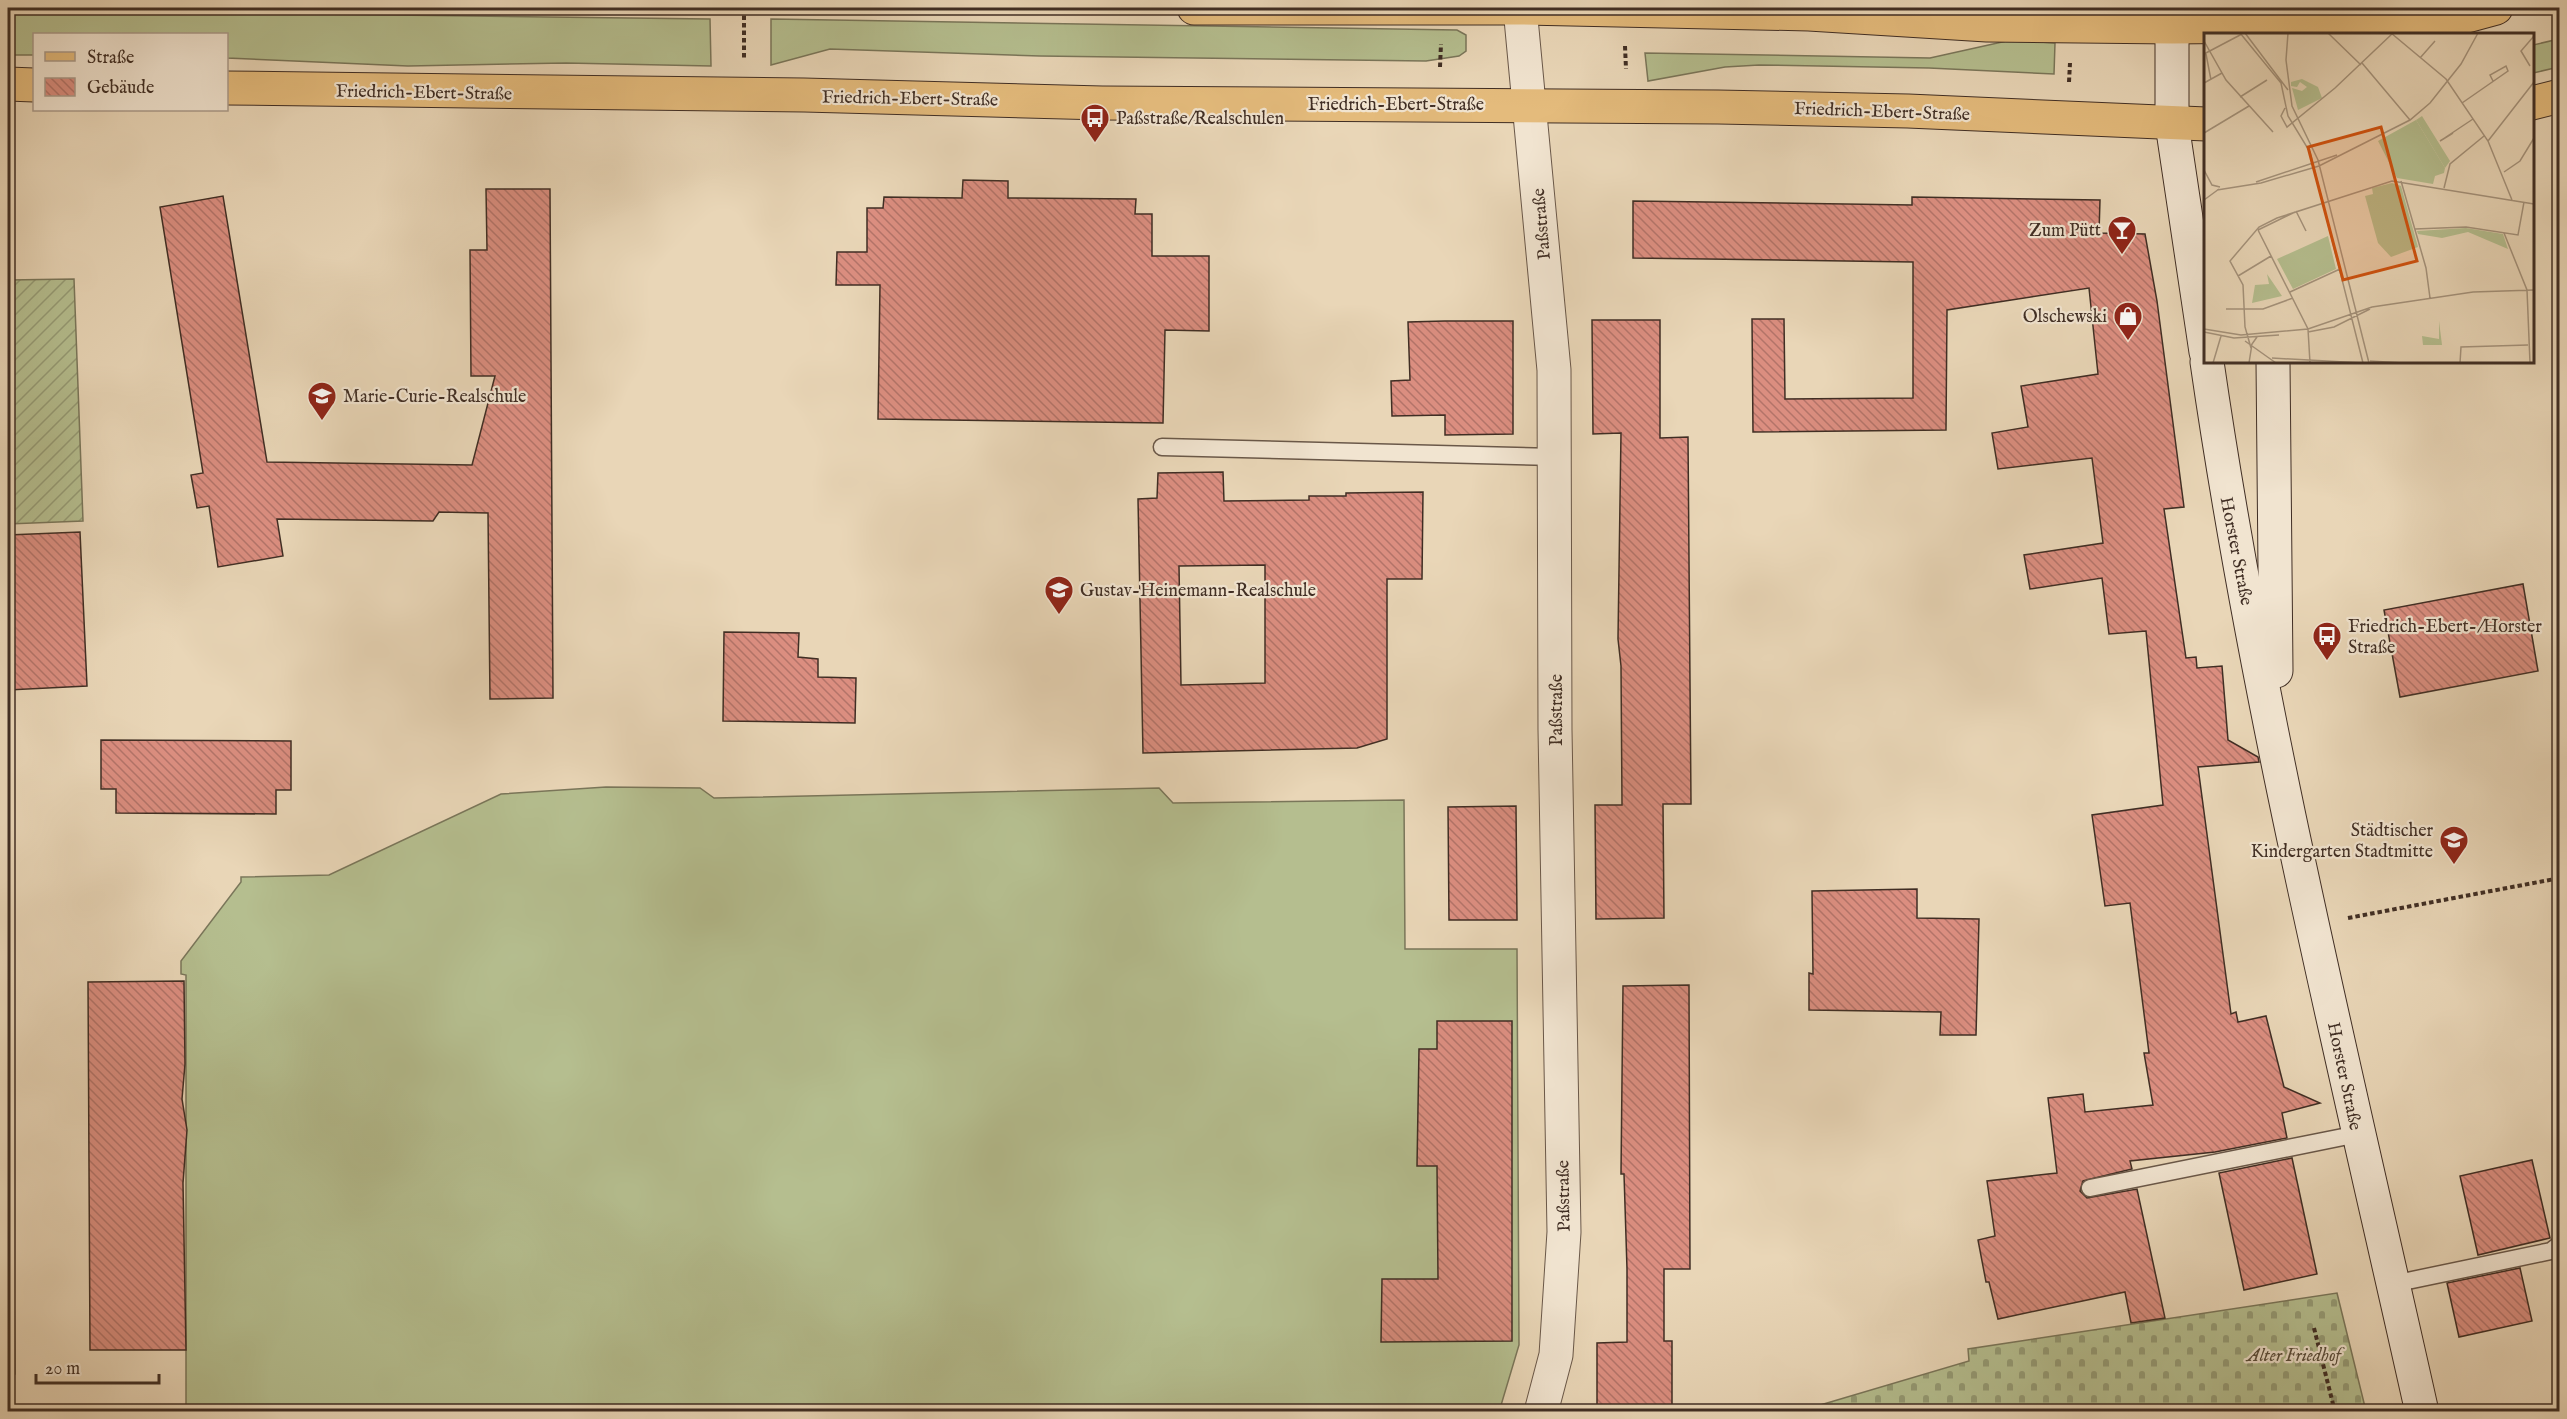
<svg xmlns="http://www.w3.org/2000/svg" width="2567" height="1419" font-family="'IM FELL English',serif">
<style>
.grass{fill:#b5be8f;stroke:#7a765a;stroke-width:1.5}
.cemetery{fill:url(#cemetery-stones);stroke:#7a765a;stroke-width:1.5}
.park{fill:url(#park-crowns);stroke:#7a765a;stroke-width:1.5}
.garden{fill:url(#garden-furrows);stroke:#7a765a;stroke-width:1.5}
.building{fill:url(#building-back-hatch);stroke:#402e24;stroke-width:1.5;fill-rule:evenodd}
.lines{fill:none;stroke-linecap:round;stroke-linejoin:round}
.lane-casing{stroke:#6a5849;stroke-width:19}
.street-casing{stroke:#6a5849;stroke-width:35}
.secondary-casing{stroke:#402e24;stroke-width:35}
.primary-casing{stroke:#402e24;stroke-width:35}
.path{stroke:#402e24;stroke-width:4;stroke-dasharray:4.5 3;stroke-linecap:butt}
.lane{stroke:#f1e4d0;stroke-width:16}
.street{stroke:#f1e4d0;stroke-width:33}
.secondary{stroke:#f1e4d0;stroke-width:33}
.primary{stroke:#e4bb7c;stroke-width:33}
.labels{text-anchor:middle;stroke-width:4.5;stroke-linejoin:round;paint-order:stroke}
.street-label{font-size:18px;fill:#402e24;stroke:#f1e4d0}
.poi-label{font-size:18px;fill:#402e24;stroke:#f1e4d0;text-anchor:start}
.park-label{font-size:18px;font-style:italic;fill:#574b39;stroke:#f1e4d0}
.inset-road{fill:none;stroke:#a5937c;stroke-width:1.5}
.view{fill:#cf5310;fill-opacity:0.15;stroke:#cf5310;stroke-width:3}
.inset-edge{fill:none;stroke:#402e24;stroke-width:3}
</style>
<defs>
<pattern id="cemetery-stones" width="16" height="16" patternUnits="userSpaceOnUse" patternTransform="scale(1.5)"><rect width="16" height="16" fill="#b5be8f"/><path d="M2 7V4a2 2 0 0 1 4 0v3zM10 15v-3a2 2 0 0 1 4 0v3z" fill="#959b75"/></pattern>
<pattern id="park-crowns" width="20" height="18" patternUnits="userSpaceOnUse" patternTransform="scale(1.5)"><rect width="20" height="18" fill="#b5be8f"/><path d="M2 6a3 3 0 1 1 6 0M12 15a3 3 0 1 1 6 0" fill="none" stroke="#959b75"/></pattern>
<pattern id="garden-furrows" width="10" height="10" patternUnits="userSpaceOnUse" patternTransform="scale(1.5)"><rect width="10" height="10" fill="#b5be8f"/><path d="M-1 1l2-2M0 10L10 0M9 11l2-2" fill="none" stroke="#959b75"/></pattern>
<pattern id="building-back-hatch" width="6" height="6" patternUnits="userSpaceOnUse" patternTransform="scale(1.5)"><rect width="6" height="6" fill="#db8e80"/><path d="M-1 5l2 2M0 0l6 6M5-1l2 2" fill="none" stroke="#b37469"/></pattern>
</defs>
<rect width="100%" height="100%" fill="#e9d6b7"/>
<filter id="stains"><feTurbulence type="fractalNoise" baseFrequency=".00333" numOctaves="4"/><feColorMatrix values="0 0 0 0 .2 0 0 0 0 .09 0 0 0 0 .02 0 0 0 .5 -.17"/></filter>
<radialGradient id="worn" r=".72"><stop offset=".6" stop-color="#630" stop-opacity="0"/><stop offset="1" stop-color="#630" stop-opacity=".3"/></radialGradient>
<g class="grass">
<path d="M 8,10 L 710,19 L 711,66 L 566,63 L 408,66 L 227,58 L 226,34 L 34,34 L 34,55 L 8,55 Z"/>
<path d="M 771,19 L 1457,30 L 1466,35 L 1466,51 L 1459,56 L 1426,61 L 1040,56 L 830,49 L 771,65 Z"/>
<path d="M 2559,39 L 2559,67 L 2533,73 L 2533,45 Z"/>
<path d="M 2011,40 L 2055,43 L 2054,74 L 1929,68 L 1759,65 L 1725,67 L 1648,81 L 1645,53 L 1930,58 Z"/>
<path d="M 606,787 L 700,788 L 714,798 L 1159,788 L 1173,803 L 1404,800 L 1405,949 L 1517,949 L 1519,1345 L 1499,1412 L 186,1411 L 186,975 L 181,974 L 181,961 L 241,882 L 241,877 L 329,875 L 501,794 Z"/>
</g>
<path class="cemetery" d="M 2337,1293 L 2366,1411 L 1800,1411 L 1969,1361 L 1968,1349 Z"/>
<path class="park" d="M 8,1286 L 14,1287 L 15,1374 L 8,1374 Z"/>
<path class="garden" d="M 74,279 L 83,521 L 8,524 L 8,280 Z"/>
<g class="building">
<path d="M 963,180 L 1008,181 L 1008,198 L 1136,199 L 1135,214 L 1152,214 L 1152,256 L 1209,256 L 1209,331 L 1165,330 L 1163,423 L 878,419 L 880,285 L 836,285 L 837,252 L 867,252 L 867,208 L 883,208 L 884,197 L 962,198 Z"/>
<path d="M 486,189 L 550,189 L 553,698 L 490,699 L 488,513 L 439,512 L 433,521 L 277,519 L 283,556 L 218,567 L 209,506 L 197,508 L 191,475 L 203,473 L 160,207 L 223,196 L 267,462 L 472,465 L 495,376 L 471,376 L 470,250 L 487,250 Z"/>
<path d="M 1912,197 L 2100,200 L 2099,233 L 2145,234 L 2157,301 L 2184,507 L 2164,509 L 2186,658 L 2196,657 L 2197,668 L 2222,666 L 2228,740 L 2258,757 L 2259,762 L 2198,767 L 2231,1014 L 2236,1012 L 2238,1022 L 2266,1016 L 2284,1087 L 2320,1103 L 2282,1113 L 2287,1138 L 2215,1152 L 2130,1161 L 2132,1169 L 2083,1181 L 2080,1191 L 2087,1198 L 2137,1189 L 2165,1318 L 2131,1323 L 2125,1292 L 1998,1319 L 1989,1282 L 1986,1282 L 1978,1240 L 1995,1236 L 1987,1181 L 2057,1173 L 2048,1098 L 2083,1094 L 2085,1112 L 2153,1105 L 2144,1053 L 2149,1053 L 2130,903 L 2105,906 L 2092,815 L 2163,805 L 2146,631 L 2109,634 L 2102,578 L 2030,589 L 2024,555 L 2103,543 L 2092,458 L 1998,469 L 1992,433 L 2028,427 L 2021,386 L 2098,374 L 2089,288 L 1947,310 L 1946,430 L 1753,432 L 1752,319 L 1784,319 L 1785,399 L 1913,398 L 1913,262 L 1633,258 L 1633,201 L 1912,205 Z"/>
<path d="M 1592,320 L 1660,320 L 1660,438 L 1688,437 L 1691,804 L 1663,804 L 1664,918 L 1596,919 L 1595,805 L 1622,805 L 1621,666 L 1618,639 L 1621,433 L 1593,434 Z"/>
<path d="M 1445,321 L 1513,321 L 1513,434 L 1445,435 L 1445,415 L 1392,416 L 1391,381 L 1410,380 L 1408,322 Z"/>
<path d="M 1223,472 L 1224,501 L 1309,500 L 1309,496 L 1346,496 L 1346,493 L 1423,492 L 1422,579 L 1387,579 L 1387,739 L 1357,748 L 1143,753 L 1138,499 L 1157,498 L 1158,473 ZM 1265,565 L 1265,683 L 1181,685 L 1179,566 Z"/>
<path d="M 80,532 L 87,686 L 8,690 L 8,535 Z"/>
<path d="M 2523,584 L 2538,671 L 2400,697 L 2384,610 Z"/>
<path d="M 724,632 L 799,633 L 798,657 L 818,659 L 818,677 L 856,678 L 855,723 L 723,721 Z"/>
<path d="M 101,740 L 291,741 L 291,790 L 276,790 L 276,814 L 116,813 L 116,789 L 101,789 Z"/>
<path d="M 1516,806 L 1517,920 L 1449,920 L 1448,807 Z"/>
<path d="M 1917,889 L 1917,918 L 1979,919 L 1976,1035 L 1940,1035 L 1941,1012 L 1809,1010 L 1809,973 L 1813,974 L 1812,891 Z"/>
<path d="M 184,981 L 185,1064 L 182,1099 L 187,1130 L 183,1183 L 186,1350 L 90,1350 L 88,982 Z"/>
<path d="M 1689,985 L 1690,1269 L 1664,1269 L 1664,1341 L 1672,1341 L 1672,1412 L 1597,1412 L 1597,1343 L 1627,1342 L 1627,1269 L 1624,1174 L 1621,1174 L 1623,986 Z"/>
<path d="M 1437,1021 L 1512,1021 L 1512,1341 L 1381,1342 L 1382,1279 L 1438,1279 L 1437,1166 L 1417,1166 L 1419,1049 L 1437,1049 Z"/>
<path d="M 2292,1158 L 2317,1274 L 2244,1290 L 2219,1173 Z"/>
<path d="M 2532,1160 L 2550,1238 L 2478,1255 L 2460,1176 Z"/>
<path d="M 2520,1268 L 2532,1321 L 2459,1337 L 2447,1283 Z"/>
</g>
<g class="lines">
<g class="lane-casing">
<g id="lane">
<path d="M 1162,447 L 1555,457"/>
<path d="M 2090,1188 L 2358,1134"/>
<path d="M 2393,1284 L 2551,1251 L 2560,1244"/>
</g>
</g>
<g class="street-casing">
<path id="street" d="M 1520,8 L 1554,370 L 1555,730 L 1564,1232 L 1556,1355 L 1541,1412"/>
</g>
<g class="secondary-casing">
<g id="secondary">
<path d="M 2172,8 L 2172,124 L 2206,352"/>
<path d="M 2207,362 C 2258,715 2344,1063 2422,1412"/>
<path d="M 2273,362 L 2276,671"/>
</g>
</g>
<g class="primary-casing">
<g id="primary">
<path d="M 1194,8 L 1520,8 L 1809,14 L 1987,25 L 2172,27 L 2276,26 L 2459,18 L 2496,8"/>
<path d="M 8,84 L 34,85"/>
<path d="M 226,88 L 804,95 L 1102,103 L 1718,107 L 1908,111 L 2206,124"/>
<path d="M 2532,103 L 2560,96"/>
</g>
</g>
<g class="path">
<path d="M 744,8 L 744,58"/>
<path d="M 1625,46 L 1626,69"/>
<path d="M 1440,67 L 1441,44"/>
<path d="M 2069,82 L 2070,63"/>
<path d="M 2348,918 L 2560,878"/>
<path d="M 2314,1328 L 2335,1412"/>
<path d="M 2024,1412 L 2052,1406"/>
</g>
<use href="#lane" class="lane"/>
<use href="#street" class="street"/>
<use href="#secondary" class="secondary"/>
<use href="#primary" class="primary"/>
</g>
<defs>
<g id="bus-pin" transform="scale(1.5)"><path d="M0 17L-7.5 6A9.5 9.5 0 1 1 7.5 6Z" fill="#8f2418" stroke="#f1e4d0"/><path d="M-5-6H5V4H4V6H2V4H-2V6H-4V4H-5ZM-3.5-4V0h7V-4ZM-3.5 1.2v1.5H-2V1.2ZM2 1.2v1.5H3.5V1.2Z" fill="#fff"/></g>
<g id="bar-pin" transform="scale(1.5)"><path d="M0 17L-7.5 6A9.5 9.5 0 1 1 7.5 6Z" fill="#8f2418" stroke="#f1e4d0"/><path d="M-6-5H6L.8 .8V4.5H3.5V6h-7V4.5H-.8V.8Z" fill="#fff"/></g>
<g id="shop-pin" transform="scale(1.5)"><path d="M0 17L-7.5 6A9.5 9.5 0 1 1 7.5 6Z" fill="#8f2418" stroke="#f1e4d0"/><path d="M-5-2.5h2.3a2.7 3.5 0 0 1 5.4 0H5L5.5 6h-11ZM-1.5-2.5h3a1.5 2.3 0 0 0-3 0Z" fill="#fff"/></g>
<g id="school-pin" transform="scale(1.5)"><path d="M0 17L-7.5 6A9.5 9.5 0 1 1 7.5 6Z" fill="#8f2418" stroke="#f1e4d0"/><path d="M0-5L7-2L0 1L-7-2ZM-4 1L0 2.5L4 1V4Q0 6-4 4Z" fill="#fff"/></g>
</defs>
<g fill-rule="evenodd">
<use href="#bus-pin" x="1095" y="118"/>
<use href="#bar-pin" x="2122" y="230"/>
<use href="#shop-pin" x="2128" y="316"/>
<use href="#school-pin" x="322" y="396"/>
<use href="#school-pin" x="1059" y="590"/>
<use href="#bus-pin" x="2327" y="636"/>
<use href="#school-pin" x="2454" y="840"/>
</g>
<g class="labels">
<g class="street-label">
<text transform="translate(424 92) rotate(1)" y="6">Friedrich-Ebert-Straße</text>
<text transform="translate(910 98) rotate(1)" y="6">Friedrich-Ebert-Straße</text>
<text x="1396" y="110">Friedrich-Ebert-Straße</text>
<text transform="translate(1882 111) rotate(2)" y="6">Friedrich-Ebert-Straße</text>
<text transform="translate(1541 224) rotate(-95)" y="6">Paßstraße</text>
<text transform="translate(2237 551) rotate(79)" y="6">Horster Straße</text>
<text transform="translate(1556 710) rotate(-90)" y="6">Paßstraße</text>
<text transform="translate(2345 1076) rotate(78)" y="6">Horster Straße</text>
<text transform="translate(1563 1196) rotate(-91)" y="6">Paßstraße</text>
</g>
<g class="poi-label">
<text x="1116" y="124">Paßstraße/Realschulen</text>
<text x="2101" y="236" text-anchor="end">Zum Pütt</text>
<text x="2107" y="322" text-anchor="end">Olschewski</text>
<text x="343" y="402">Marie-Curie-Realschule</text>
<text x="1080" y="596">Gustav-Heinemann-Realschule</text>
<text x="2348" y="632">Friedrich-Ebert-/Horster<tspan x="2348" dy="21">Straße</tspan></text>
<text x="2433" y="836" text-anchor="end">Städtischer<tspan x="2433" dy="21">Kindergarten Stadtmitte</tspan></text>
</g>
<g class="park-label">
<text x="2294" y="1361">Alter Friedhof</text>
</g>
</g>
<g transform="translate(2204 33)">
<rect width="330" height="330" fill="#e9d6b7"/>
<path d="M 98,46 L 114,54 L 118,65 L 94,77 L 88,55 L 98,58 L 103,54 L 96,49 L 93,54 L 87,53 L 87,49 ZM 188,150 L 197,153 L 214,214 L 187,224 L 174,210 L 161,163 L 169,161 L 168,155 ZM 63,241 L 78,263 L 48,270 L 51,252 L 65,251 ZM 235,288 L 238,312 L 219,312 L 218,303 L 235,306 Z" fill="#b5be8f"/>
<path d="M 212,87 L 241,135 L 240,140 L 231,143 L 229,151 L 193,145 L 174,108 Z" fill="#b5be8f"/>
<path d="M 218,83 L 246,128 L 241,135 L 212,87 ZM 262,195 L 299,201 L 304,216 L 264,199 L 238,205 L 214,201 L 213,198 ZM 124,203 L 132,236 L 89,256 L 73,226 Z" fill="#b5be8f"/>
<path class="inset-road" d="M 36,0 L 77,50 L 84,83 L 106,119 L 159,330M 41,0 L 84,57M 84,0 L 82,27 L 88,73 L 114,127 L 165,330M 124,0 L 157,32M 187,0 L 242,46 L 284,108 L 308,167M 0,8 L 22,47 L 69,99M 0,21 L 38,1M 2,21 L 7,47M 216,25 L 231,8M 158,30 L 206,87M 326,33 L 317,18 L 330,3M 0,50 L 18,40M 36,64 L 63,47M 258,70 L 304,38 L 302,33 L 286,42 L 289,48M 81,75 L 77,83 L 83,94 L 131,55 L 189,0M 0,100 L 45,73M 249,100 L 236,108 L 269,86M 284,108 L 330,49M 0,137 L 8,152 L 16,154M 300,139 L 316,128 L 330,105M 197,148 L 222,235 L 226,265M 52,149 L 133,122M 240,155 L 246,131 L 280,103M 13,157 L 57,150 L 115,133 L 206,87 L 226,70 L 257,31 L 274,0M 0,167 L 15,156M 92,178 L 102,198M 211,196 L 262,194 L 314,202 L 320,169M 54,197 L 104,296 L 106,330M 54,197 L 91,179M 300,200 L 323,257 L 326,330M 34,243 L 67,223M 86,259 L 136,236M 22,276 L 59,276 L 89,265M 0,296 L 37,302 L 104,296 L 168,274 L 269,259 L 330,257M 0,299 L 30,305 L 75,302M 104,299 L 130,294 L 166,276M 41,308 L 72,330M 47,315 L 41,294 L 39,252 L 26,228 L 55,194 L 73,185 L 188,148 L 330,171M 68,325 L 159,330M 166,328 L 199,330M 9,330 L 17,303M 45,330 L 48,311 L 53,304M 256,330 L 257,314 L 324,312"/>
<path class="view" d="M 177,94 L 213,228 L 139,247 L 104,114 Z"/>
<rect width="330" height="330" class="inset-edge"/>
</g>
<rect width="2567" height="1419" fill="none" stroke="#e9d6b7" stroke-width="30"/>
<rect x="9" y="9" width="2549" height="1401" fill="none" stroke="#402e24" stroke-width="3"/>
<rect x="15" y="15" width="2537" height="1389" fill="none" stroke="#402e24" stroke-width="1.5"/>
<rect x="33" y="33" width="195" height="78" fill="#f1e4d0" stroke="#aa9b8b" stroke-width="1.5"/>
<rect x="45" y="52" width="30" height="9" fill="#e4bb7c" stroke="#aa9b8b" stroke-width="1.5"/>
<text x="87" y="63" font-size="18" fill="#402e24">Straße</text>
<rect x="45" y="78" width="30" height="18" fill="url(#building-back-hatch)" stroke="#aa9b8b" stroke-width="1.5"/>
<text x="87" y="93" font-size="18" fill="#402e24">Gebäude</text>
<path d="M36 1374v9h123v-9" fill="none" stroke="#402e24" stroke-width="3"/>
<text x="45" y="1374" font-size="18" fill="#402e24" stroke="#f1e4d0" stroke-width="4.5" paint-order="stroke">20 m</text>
<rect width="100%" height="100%" filter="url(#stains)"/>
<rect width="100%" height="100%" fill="url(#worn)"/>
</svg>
